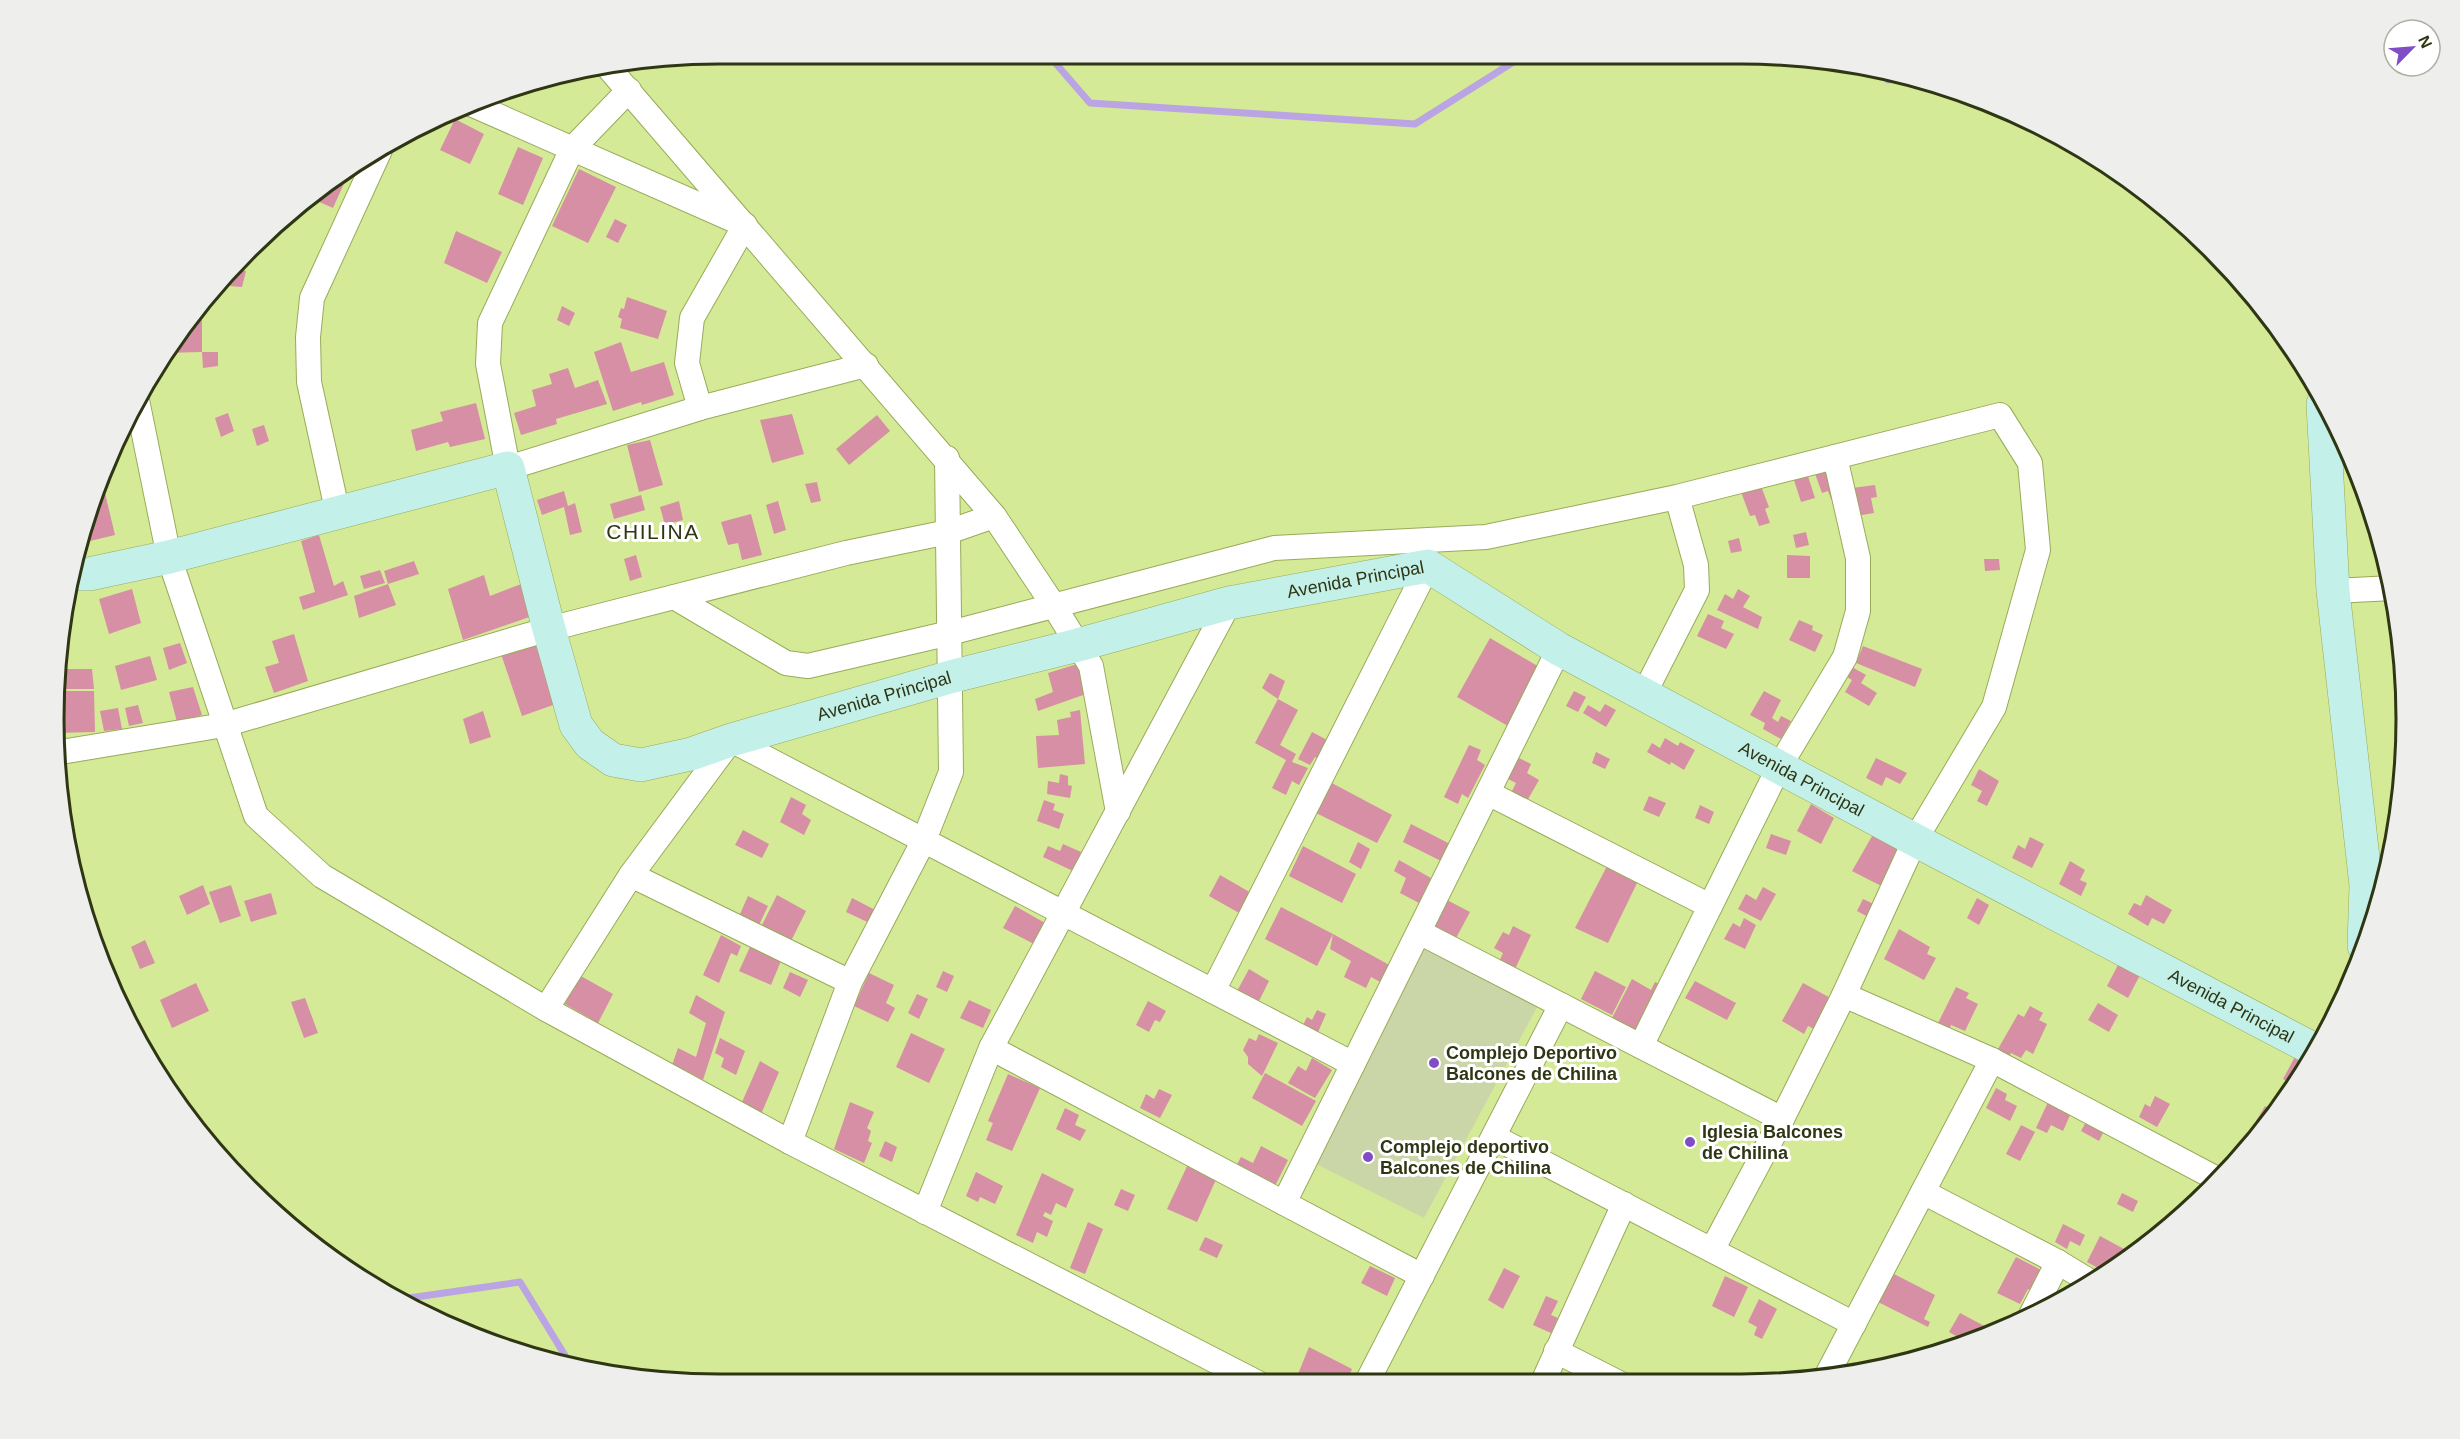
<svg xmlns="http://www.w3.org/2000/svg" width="2460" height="1439" font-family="Helvetica,sans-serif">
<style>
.grass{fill:#cad6a8}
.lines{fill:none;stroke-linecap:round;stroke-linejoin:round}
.stream{stroke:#baa4e3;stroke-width:7}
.building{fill:#d78fa5}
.street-casing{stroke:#98ab59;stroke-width:26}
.secondary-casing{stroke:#98ab59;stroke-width:34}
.street{stroke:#fff;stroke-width:24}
.secondary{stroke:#c3f1ea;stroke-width:33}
.poi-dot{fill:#804dc5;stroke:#fff;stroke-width:2}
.labels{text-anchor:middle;stroke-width:6;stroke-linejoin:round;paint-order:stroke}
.street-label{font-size:18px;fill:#2f3614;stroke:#fff}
.poi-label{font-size:18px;font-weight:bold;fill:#2f3614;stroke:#fff;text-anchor:start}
.quarter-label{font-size:21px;letter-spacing:1.5px;fill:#2f3614;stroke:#fff}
.rim{fill:none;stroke:#2f3614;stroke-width:3}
</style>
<rect width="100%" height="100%" fill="#d5ea96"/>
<path class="grass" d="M 1425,935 L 1543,996 L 1424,1218 L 1312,1162 Z"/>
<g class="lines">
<g class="stream">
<path d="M 1051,58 L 1090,103 L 1415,124 L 1523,56"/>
<path d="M 1884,75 L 1888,80 L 1897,78"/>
<path d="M 402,1299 L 520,1282 L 569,1362"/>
</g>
</g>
<g class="building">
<path d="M 455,119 L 484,134 L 470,164 L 440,150 Z"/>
<path d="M 518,147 L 543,158 L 523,205 L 498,194 Z"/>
<path d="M 579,169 L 616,187 L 588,243 L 552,226 Z"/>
<path d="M 339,176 L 346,179 L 333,208 L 308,197 Z"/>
<path d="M 615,219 L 627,225 L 618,243 L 606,237 Z"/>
<path d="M 456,231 L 502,252 L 487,283 L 444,263 Z"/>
<path d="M 235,268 L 246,271 L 242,287 L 230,286 Z"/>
<path d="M 627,297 L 667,311 L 658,339 L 620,328 L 622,319 L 618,317 L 621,308 L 624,309 Z"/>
<path d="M 562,306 L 575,313 L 569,326 L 557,320 Z"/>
<path d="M 191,320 L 202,320 L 202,352 L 218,352 L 218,366 L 203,368 L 202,352 L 164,353 Z"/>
<path d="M 621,342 L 631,372 L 664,362 L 674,395 L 642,405 L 641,402 L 613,411 L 594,352 Z"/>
<path d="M 568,368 L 575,388 L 598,380 L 607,404 L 556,419 L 557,424 L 521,435 L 514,413 L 536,406 L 532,390 L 552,384 L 549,374 Z"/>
<path d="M 476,403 L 485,439 L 450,447 L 448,442 L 416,451 L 411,430 L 443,421 L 440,412 Z"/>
<path d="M 228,413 L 234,431 L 221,437 L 215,418 Z"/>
<path d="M 792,414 L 804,454 L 772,463 L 760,420 Z"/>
<path d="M 877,415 L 890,431 L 849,465 L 836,449 Z"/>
<path d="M 264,425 L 269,441 L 257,446 L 252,429 Z"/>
<path d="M 650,440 L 663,485 L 639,492 L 627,445 Z"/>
<path d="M 1824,467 L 1835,498 L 1831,499 L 1828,491 L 1822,493 L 1814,471 Z"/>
<path d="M 1807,473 L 1815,498 L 1801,502 L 1793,477 Z"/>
<path d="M 817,482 L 821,501 L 811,503 L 805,484 Z"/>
<path d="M 1875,485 L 1877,497 L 1871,498 L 1874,513 L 1856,516 L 1852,488 Z"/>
<path d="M 1761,486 L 1769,507 L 1765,509 L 1770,523 L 1759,526 L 1755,515 L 1750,516 L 1741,492 Z"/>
<path d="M 564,491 L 568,506 L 575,503 L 582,532 L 570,535 L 564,507 L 542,515 L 537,500 Z"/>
<path d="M 105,493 L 115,535 L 86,542 L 83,530 L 90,511 L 95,510 L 93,503 L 96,495 Z"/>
<path d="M 641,495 L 645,510 L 614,519 L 610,504 Z"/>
<path d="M 679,501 L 683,520 L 665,525 L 660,507 Z"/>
<path d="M 778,501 L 786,530 L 774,534 L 766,505 Z"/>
<path d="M 751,514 L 762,555 L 742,560 L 738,543 L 728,545 L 721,522 Z"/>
<path d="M 1806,532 L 1809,545 L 1796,548 L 1793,535 Z"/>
<path d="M 319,535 L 334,586 L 343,581 L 348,595 L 303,610 L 299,597 L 315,592 L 301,541 Z"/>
<path d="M 1739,538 L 1742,551 L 1731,553 L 1728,541 Z"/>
<path d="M 636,555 L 642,577 L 630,581 L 624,559 Z"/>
<path d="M 1787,555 L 1810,556 L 1810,578 L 1787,578 Z"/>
<path d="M 1984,559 L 1999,559 L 2000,570 L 1985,571 Z"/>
<path d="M 414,561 L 419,574 L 388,584 L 384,571 Z"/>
<path d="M 380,570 L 385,583 L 364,589 L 360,576 Z"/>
<path d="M 484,575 L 490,596 L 524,583 L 535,615 L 463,640 L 448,589 Z"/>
<path d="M 388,584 L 396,605 L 359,618 L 354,596 Z"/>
<path d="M 132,589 L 141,623 L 109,634 L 99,599 Z"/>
<path d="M 1738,589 L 1750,596 L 1743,607 L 1762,617 L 1758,629 L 1717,610 L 1725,594 L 1733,599 Z"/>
<path d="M 1708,614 L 1724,621 L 1721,628 L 1734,634 L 1726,649 L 1697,636 Z"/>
<path d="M 1799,620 L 1813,626 L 1812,630 L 1823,635 L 1815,652 L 1789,640 Z"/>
<path d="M 294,634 L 308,681 L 274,693 L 265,667 L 279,663 L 272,641 Z"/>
<path d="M 1490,638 L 1541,668 L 1508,726 L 1457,697 Z"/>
<path d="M 534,640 L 556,704 L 522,716 L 500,651 Z"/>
<path d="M 180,643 L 187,663 L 169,670 L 163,648 Z"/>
<path d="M 1863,646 L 1922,669 L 1915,687 L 1856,663 Z"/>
<path d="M 150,656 L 157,680 L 121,690 L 115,666 Z"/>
<path d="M 1077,664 L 1086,694 L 1038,711 L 1035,699 L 1053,692 L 1048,673 Z"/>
<path d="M 1852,667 L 1866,675 L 1861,683 L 1877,693 L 1869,706 L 1845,692 L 1852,680 L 1847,677 Z"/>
<path d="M 61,669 L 92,669 L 94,689 L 59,689 Z"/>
<path d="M 1270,673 L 1285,681 L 1278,699 L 1262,688 Z"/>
<path d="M 193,687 L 202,715 L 177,722 L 169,692 Z"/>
<path d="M 58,691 L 94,691 L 95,732 L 55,733 L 54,718 Z"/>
<path d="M 1574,691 L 1586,697 L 1578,712 L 1566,706 Z"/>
<path d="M 1764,691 L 1781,700 L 1772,718 L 1778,722 L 1781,716 L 1791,721 L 1781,739 L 1763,729 L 1765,723 L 1750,715 Z"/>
<path d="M 1278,699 L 1298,710 L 1280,745 L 1296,754 L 1292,762 L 1308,768 L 1299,785 L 1292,781 L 1286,795 L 1272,788 L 1286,760 L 1255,743 Z"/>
<path d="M 1605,704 L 1616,710 L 1606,727 L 1583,713 L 1588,705 L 1600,712 Z"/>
<path d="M 138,705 L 143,723 L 129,726 L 125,708 Z"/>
<path d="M 118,708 L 122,729 L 104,731 L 100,711 Z"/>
<path d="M 1080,710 L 1085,764 L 1038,768 L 1036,736 L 1059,735 L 1057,720 L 1071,717 L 1070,712 Z"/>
<path d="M 483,711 L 491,737 L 470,744 L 463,719 Z"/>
<path d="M 1312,732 L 1331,742 L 1321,760 L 1315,757 L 1310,765 L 1298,759 Z"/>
<path d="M 1665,738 L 1678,746 L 1680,742 L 1695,750 L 1684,770 L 1671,762 L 1670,765 L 1647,752 L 1652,743 L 1660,748 Z"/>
<path d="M 1469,745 L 1481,750 L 1477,760 L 1485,765 L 1468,798 L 1462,794 L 1458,804 L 1444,797 Z"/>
<path d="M 1596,752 L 1610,759 L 1605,769 L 1592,763 Z"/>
<path d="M 1519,758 L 1531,764 L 1527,773 L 1539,780 L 1527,801 L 1511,793 L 1516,783 L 1508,779 Z"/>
<path d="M 1876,758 L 1907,773 L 1900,784 L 1886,777 L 1882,786 L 1866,778 Z"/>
<path d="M 1979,769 L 1999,781 L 1987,806 L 1977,801 L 1982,791 L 1971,785 Z"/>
<path d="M 1060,774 L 1068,776 L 1068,785 L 1072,786 L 1070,798 L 1047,794 L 1048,781 L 1059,783 Z"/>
<path d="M 1330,782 L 1392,815 L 1377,843 L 1316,813 Z"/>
<path d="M 1649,796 L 1666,803 L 1659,817 L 1643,810 Z"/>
<path d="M 791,797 L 806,805 L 802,814 L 811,820 L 804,835 L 780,822 Z"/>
<path d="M 1044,800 L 1055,804 L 1053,810 L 1064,814 L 1059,829 L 1037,821 Z"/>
<path d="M 1811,804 L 1834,818 L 1821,844 L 1797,831 Z"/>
<path d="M 1700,805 L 1714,812 L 1709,824 L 1695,818 Z"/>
<path d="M 1411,824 L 1452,845 L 1443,862 L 1403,842 Z"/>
<path d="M 743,830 L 769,844 L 762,858 L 735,845 Z"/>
<path d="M 1875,831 L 1910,850 L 1889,890 L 1852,871 Z"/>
<path d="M 1771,834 L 1791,841 L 1786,855 L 1766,848 Z"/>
<path d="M 2030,837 L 2044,844 L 2032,868 L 2012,858 L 2018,845 L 2025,849 Z"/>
<path d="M 1358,842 L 1370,849 L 1361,869 L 1349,862 Z"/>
<path d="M 1063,844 L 1081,852 L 1073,871 L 1043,857 L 1048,846 L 1060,851 Z"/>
<path d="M 1303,846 L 1356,874 L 1342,903 L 1289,876 Z"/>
<path d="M 1399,860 L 1431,878 L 1419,903 L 1400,893 L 1406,878 L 1394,871 Z"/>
<path d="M 2070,861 L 2085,870 L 2080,880 L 2087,883 L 2081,896 L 2059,884 Z"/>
<path d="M 1607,866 L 1638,881 L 1608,943 L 1575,928 Z"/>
<path d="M 1220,875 L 1253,894 L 1241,914 L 1209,896 Z"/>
<path d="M 203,885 L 210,904 L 187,915 L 179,896 Z"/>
<path d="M 231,885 L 241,916 L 220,923 L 209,892 Z"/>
<path d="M 1763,887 L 1776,894 L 1761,921 L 1738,909 L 1746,894 L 1756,900 Z"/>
<path d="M 271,893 L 277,914 L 251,922 L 244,901 Z"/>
<path d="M 777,895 L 806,911 L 790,943 L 761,927 Z"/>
<path d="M 2146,895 L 2172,910 L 2164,924 L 2152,918 L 2148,926 L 2128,914 L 2134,903 L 2141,906 Z"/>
<path d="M 748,896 L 768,906 L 759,925 L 740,914 Z"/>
<path d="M 852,898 L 881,913 L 876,926 L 846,912 Z"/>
<path d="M 1977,898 L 1989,905 L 1979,925 L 1967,918 Z"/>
<path d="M 1863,899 L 1876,905 L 1870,918 L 1857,911 Z"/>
<path d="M 1447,900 L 1470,912 L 1455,940 L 1432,927 Z"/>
<path d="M 1015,906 L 1045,923 L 1034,944 L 1003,928 Z"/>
<path d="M 1281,907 L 1333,934 L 1317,966 L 1265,939 Z"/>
<path d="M 1744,918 L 1756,925 L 1745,949 L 1724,939 L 1733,923 L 1740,927 Z"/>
<path d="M 1513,926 L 1531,935 L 1515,969 L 1499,962 L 1503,953 L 1494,948 L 1503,932 L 1509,935 Z"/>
<path d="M 1899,929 L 1930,947 L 1927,954 L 1936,958 L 1924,980 L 1884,959 Z"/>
<path d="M 1333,934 L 1393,967 L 1384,984 L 1371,977 L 1366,988 L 1344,977 L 1351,961 L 1330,949 Z"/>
<path d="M 721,935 L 741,946 L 737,956 L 731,953 L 719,983 L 703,975 Z"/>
<path d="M 145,940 L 155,963 L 140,969 L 131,947 Z"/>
<path d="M 750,947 L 768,956 L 770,950 L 783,956 L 771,985 L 739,971 Z"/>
<path d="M 2119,963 L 2140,975 L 2128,998 L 2107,986 Z"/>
<path d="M 1249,969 L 1269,981 L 1257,1005 L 1236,993 Z"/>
<path d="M 943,971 L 954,976 L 947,992 L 936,987 Z"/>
<path d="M 1595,971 L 1626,987 L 1612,1015 L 1581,999 Z"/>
<path d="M 790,972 L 808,980 L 800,997 L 783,988 Z"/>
<path d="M 869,973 L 894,985 L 886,1003 L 895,1008 L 888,1022 L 854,1006 Z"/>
<path d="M 579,975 L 613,994 L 598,1023 L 565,1004 Z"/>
<path d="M 1632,979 L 1651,990 L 1655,982 L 1666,987 L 1640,1038 L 1610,1022 Z"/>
<path d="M 1695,981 L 1736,1003 L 1727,1020 L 1685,998 Z"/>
<path d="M 196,983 L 209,1011 L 172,1028 L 160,1000 Z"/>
<path d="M 1803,983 L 1836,1001 L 1816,1030 L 1808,1026 L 1804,1034 L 1782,1021 Z"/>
<path d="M 1956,987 L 1969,993 L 1966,998 L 1978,1004 L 1965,1031 L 1951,1025 L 1949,1031 L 1937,1025 Z"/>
<path d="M 917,994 L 928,999 L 919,1019 L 908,1013 Z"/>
<path d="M 696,995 L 725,1012 L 703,1080 L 685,1070 L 683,1078 L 670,1071 L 678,1048 L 696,1057 L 706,1023 L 689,1013 Z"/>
<path d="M 305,998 L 318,1033 L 304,1038 L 291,1002 Z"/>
<path d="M 969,1000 L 991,1010 L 983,1028 L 960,1018 Z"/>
<path d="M 1148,1001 L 1166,1011 L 1160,1022 L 1155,1020 L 1149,1032 L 1136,1025 Z"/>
<path d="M 2098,1003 L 2118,1015 L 2109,1032 L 2088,1020 Z"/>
<path d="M 2030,1006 L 2043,1013 L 2039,1020 L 2047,1024 L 2033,1054 L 2026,1050 L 2021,1058 L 2011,1053 L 2006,1062 L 1994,1056 L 2018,1014 L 2024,1017 Z"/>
<path d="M 1317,1010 L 1326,1014 L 1315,1039 L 1300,1031 L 1307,1017 L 1312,1020 Z"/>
<path d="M 911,1033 L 945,1049 L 929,1083 L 896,1067 Z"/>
<path d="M 1259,1034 L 1278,1043 L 1262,1076 L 1248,1064 L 1248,1057 L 1243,1050 L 1249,1038 L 1256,1041 Z"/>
<path d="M 720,1038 L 745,1051 L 736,1075 L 721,1067 L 724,1058 L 715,1053 Z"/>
<path d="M 2298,1051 L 2310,1058 L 2296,1086 L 2283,1079 Z"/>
<path d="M 1312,1058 L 1332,1070 L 1315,1098 L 1288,1083 L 1298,1066 L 1306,1071 Z"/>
<path d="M 760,1061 L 779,1072 L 759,1119 L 739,1109 Z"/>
<path d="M 1265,1073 L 1316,1101 L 1302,1126 L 1252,1098 Z"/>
<path d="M 1008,1074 L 1040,1088 L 1012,1151 L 986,1140 L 993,1123 L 988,1121 Z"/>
<path d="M 1996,1088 L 2007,1094 L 2005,1100 L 2017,1106 L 2010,1121 L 1986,1108 Z"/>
<path d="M 1159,1089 L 1172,1095 L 1160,1118 L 1140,1108 L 1146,1094 L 1154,1099 Z"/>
<path d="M 2155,1096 L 2170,1104 L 2157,1127 L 2139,1117 L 2145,1104 L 2150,1107 Z"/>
<path d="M 850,1102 L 874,1112 L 867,1128 L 871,1131 L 868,1141 L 872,1143 L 864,1163 L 834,1149 Z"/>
<path d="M 2048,1102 L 2071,1113 L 2063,1131 L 2051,1125 L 2047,1133 L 2036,1128 Z"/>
<path d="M 2265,1106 L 2275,1112 L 2264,1125 L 2256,1121 Z"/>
<path d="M 1065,1108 L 1079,1115 L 1075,1125 L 1086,1130 L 1080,1141 L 1056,1129 Z"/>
<path d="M 2087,1120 L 2105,1129 L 2099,1141 L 2081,1131 Z"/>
<path d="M 2021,1125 L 2035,1132 L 2020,1161 L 2006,1154 Z"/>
<path d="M 885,1141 L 897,1147 L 892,1162 L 879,1156 Z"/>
<path d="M 1261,1146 L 1288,1160 L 1273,1190 L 1234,1170 L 1241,1157 L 1253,1163 Z"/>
<path d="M 1189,1162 L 1218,1175 L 1197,1222 L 1167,1209 Z"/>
<path d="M 976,1172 L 1003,1186 L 995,1204 L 980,1197 L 978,1202 L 966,1196 Z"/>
<path d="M 1042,1173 L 1074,1189 L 1066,1208 L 1056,1203 L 1051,1215 L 1045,1212 L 1043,1216 L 1053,1221 L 1047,1237 L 1037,1232 L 1033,1243 L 1016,1235 Z"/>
<path d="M 1121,1189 L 1135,1195 L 1128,1211 L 1114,1205 Z"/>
<path d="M 2122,1193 L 2138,1201 L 2133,1212 L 2117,1204 Z"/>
<path d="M 1088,1222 L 1103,1229 L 1085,1274 L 1070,1268 Z"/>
<path d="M 2063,1224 L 2085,1235 L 2080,1246 L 2070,1241 L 2067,1249 L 2055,1242 Z"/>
<path d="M 2100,1236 L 2124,1249 L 2116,1263 L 2105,1272 L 2087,1262 Z"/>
<path d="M 1205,1237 L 1223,1245 L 1217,1258 L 1199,1250 Z"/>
<path d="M 2016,1257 L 2045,1272 L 2035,1293 L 2028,1289 L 2020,1304 L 1997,1293 Z"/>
<path d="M 1370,1266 L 1395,1278 L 1387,1296 L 1361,1283 Z"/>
<path d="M 1504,1268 L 1520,1276 L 1503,1309 L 1488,1300 Z"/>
<path d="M 1894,1274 L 1935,1295 L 1924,1319 L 1930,1322 L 1928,1327 L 1878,1302 Z"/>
<path d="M 1725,1276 L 1748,1287 L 1734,1317 L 1712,1306 Z"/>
<path d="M 1546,1296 L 1558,1301 L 1551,1315 L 1558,1318 L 1551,1333 L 1533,1325 Z"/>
<path d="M 1759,1299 L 1777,1309 L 1762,1339 L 1754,1335 L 1757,1327 L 1748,1322 Z"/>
<path d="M 1960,1313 L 1988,1328 L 1983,1337 L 1968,1343 L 1949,1332 Z"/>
<path d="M 1309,1347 L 1352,1369 L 1346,1384 L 1304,1384 L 1296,1379 Z"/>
</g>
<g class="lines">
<g class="street-casing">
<g id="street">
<path d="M 607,66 L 994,516 L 1054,606 L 1091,666 L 1118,812"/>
<path d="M 629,90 L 572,149 L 490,323 L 488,364 L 508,468 L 700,408 L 866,365"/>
<path d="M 471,104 L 745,225 L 692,318 L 687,363 L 700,408"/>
<path d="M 137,400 L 169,557 L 256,816 L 322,876 L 546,1009 L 790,1142 L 1260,1384"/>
<path d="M 338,514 L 309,382 L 308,337 L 312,298 L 380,150"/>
<path d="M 2333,591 L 2393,588"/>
<path d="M 674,597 L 786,663 L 808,666 L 950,633 L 1274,548 L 1486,537 L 1677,497 L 2000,415 L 2030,463 L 2038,550 L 1994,707 L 1915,840 L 1844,995 L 1782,1119 L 1712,1250"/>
<path d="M 1644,694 L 1697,590 L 1696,565 L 1677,497"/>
<path d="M 57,750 L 67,751 L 224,725 L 549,629 L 846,553 L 948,532 L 994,516"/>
<path d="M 1488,793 L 1710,906"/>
<path d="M 631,875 L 850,982"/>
<path d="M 1419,932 L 1782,1119"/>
<path d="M 1213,991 L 1428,566"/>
<path d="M 1844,995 L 1992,1060 L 2219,1180"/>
<path d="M 546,1009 L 631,875 L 731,740 L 1353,1064"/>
<path d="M 1641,1046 L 1779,767 L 1845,657 L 1858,611 L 1858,558 L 1835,457"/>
<path d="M 991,1048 L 1422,1276"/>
<path d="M 1494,1137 L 1854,1324"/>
<path d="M 790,1142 L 850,982 L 924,840 L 951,772 L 947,458"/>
<path d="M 1923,1192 L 2058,1262 L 2091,1282"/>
<path d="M 1284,1203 L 1559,649"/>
<path d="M 925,1212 L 991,1048 L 1229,603"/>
<path d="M 2031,1315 L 2058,1262"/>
<path d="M 1556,1351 L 1621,1384"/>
<path d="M 1827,1375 L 1992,1060"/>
<path d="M 1366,1384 L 1561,1005"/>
<path d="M 1542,1384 L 1624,1204"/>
</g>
</g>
<g class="secondary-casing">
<g id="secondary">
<path d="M 2323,404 L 2333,591 L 2366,885 L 2364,946"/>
<path id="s1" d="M 73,574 L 89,574 L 169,557 L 508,468 L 549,629 L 576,725 L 590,744 L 613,760 L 641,765 L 691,754 L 731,740 L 950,677 L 1078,645 L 1229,603 L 1428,566 L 1559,649 L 1915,840 L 2315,1050"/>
</g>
</g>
<use href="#street" class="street"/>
<use href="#secondary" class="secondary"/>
</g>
<g class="poi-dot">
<circle cx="1434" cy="1063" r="6"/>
<circle cx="1690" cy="1142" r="6"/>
<circle cx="1368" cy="1157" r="6"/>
</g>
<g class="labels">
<g class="street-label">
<text dy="6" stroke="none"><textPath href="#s1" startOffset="1533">Avenida Principal</textPath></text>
<text dy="6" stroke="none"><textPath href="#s1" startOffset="1047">Avenida Principal</textPath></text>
<text dy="6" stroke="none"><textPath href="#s1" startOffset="2037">Avenida Principal</textPath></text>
<text dy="6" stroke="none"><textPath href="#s1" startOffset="2523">Avenida Principal</textPath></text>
</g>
<g class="poi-label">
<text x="1446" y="1059">Complejo Deportivo<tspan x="1446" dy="21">Balcones de Chilina</tspan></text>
<text x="1702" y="1138">Iglesia Balcones<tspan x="1702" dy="21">de Chilina</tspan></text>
<text x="1380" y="1153">Complejo deportivo<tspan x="1380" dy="21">Balcones de Chilina</tspan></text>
</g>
<g class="quarter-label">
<text x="653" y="539">CHILINA</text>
</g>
</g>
<path d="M0 0H2460V1439H0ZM719 64H1741A655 655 0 0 1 2396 719V719A655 655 0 0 1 1741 1374H719A655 655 0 0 1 64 719V719A655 655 0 0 1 719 64Z" fill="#eeefec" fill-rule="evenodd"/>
<path class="rim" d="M719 64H1741A655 655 0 0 1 2396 719V719A655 655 0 0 1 1741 1374H719A655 655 0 0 1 64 719V719A655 655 0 0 1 719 64Z"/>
<g transform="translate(2412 48) rotate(65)"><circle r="28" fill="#ffffff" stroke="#acafa1" stroke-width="1.5"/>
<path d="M0-4.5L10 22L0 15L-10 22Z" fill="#804dc5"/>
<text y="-9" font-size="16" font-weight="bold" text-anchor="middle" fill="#2f3614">N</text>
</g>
</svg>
